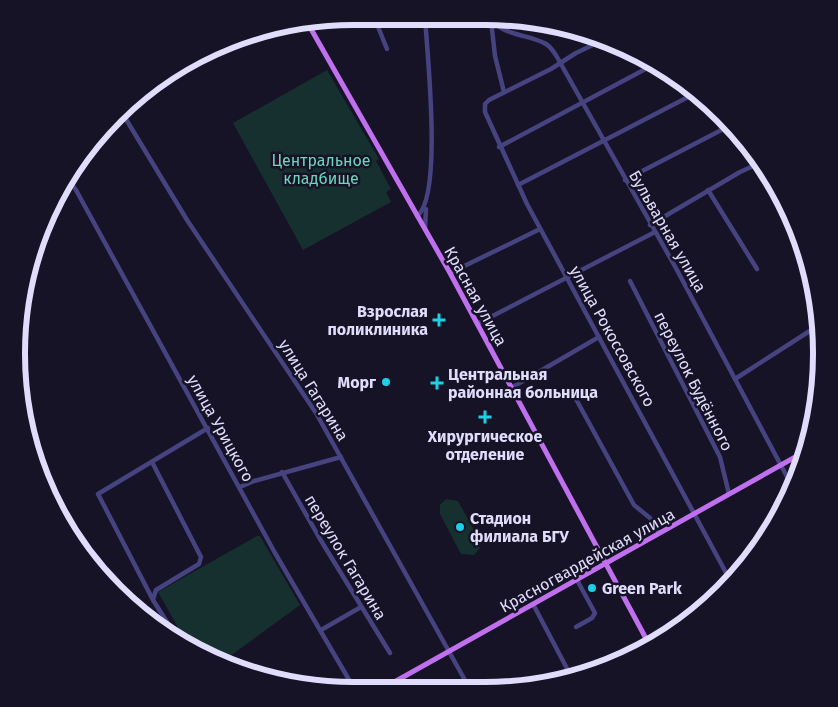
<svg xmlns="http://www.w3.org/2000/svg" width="838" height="707" font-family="'Fira Sans',sans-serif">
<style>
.green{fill:#16302f}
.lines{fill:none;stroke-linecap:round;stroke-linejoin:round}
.minor{stroke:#464380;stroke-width:4.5}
.major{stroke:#c06fef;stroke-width:5}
.poi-dot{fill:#1dd0e6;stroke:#161326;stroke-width:2}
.labels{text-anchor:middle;stroke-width:5;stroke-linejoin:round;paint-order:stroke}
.park-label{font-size:16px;fill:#6fd4bc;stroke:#161326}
.street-label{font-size:16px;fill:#e0dcfb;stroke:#161326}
.poi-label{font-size:16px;font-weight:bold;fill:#e0dcfb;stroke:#161326;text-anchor:start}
.rim{fill:none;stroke:#e0dcfb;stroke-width:6}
</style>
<rect width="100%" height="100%" fill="#161326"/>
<g class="green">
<path d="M 327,70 L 379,159 L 376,161 L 391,189 L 386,192 L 391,202 L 303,250 L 233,123 Z"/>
<path d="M 446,499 L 458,501 L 479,539 L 480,548 L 474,555 L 461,554 L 440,514 L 440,505 Z"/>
<path d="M 257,536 L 260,536 L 300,605 L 222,662 L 189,647 L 158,592 Z"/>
</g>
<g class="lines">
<g class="minor">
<path d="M 374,17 L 387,49"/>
<path d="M 491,18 C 502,36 528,34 544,43 C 550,45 554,52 557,57 L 677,270 L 793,488"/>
<path d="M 491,20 L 495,56 L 504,92"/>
<path d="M 601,41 L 576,53 L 551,69 L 489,100 L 485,104 L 485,112 L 527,204 L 731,582"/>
<path d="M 121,111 L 187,220 L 316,413 L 471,691"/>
<path d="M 499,147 L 653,65"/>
<path d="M 67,178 L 76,190 L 275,553 L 355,690"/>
<path d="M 625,180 L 731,125"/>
<path d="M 518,185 L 694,94"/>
<path d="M 708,190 L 757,269"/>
<path d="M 417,216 C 443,197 427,52 425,17"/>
<path d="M 650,225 L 740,172 L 762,162"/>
<path d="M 425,229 L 426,209"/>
<path d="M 450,273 L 540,229"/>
<path d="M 630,281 L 720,457 L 729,494"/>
<path d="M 477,324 L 655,232"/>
<path d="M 735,379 L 819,325"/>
<path d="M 511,388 L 599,337"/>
<path d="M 571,390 L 634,505 L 650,518 L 659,533"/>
<path d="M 152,462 L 201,557 L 199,564 L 156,590 L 153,599"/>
<path d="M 282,472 L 320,539 L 390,653"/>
<path d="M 240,487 L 254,481 L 341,457"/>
<path d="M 533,604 L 572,678"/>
<path d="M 576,627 L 592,618 L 595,613 L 577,580"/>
<path d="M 321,630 L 361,607"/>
<path d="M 179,641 L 153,600 L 98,494 L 208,428"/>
</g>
<g class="major">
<path d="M 307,22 L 450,273 L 650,646"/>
<path d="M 380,690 L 806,451"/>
</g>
</g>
<g class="poi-dot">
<path d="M436.5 312.5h5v5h5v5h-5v5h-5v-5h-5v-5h5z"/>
<circle cx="386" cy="382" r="5"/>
<path d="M434.5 375.5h5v5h5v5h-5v5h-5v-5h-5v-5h5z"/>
<path d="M482.5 409.5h5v5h5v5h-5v5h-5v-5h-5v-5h5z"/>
<circle cx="460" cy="527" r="5"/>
<circle cx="592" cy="588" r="5"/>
</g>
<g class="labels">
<g class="park-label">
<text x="321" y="166">Центральное<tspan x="321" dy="18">кладбище</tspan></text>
</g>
<g class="street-label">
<text transform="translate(668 231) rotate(60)" y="6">Бульварная улица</text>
<text transform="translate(476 296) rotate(61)" y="6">Красная улица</text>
<text transform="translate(613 336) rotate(61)" y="6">улица Рокоссовского</text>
<text transform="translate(694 381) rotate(63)" y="6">переулок Будённого</text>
<text transform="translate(314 390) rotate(58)" y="6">улица Гагарина</text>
<text transform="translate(221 428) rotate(61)" y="6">улица Урицкого</text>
<text transform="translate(346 557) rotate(59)" y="6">переулок Гагарина</text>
<text transform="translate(587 560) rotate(-29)" y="6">Красногвардейская улица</text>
</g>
<g class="poi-label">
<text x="428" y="317" text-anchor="end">Взрослая<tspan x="428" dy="18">поликлиника</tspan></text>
<text x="448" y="380">Центральная<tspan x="448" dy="18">районная больница</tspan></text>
<text x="376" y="388" text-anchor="end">Морг</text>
<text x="485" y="442" text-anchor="middle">Хирургическое<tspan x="485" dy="18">отделение</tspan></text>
<text x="470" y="524">Стадион<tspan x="470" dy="18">филиала БГУ</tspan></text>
<text x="602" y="594">Green Park</text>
</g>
</g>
<path d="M0 0H838V707H0ZM353 25H485A328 328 0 0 1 813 353V354A328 328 0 0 1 485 682H353A328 328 0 0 1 25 354V353A328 328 0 0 1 353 25Z" fill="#161326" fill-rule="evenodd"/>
<path class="rim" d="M353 25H485A328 328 0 0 1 813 353V354A328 328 0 0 1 485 682H353A328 328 0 0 1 25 354V353A328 328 0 0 1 353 25Z"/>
</svg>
